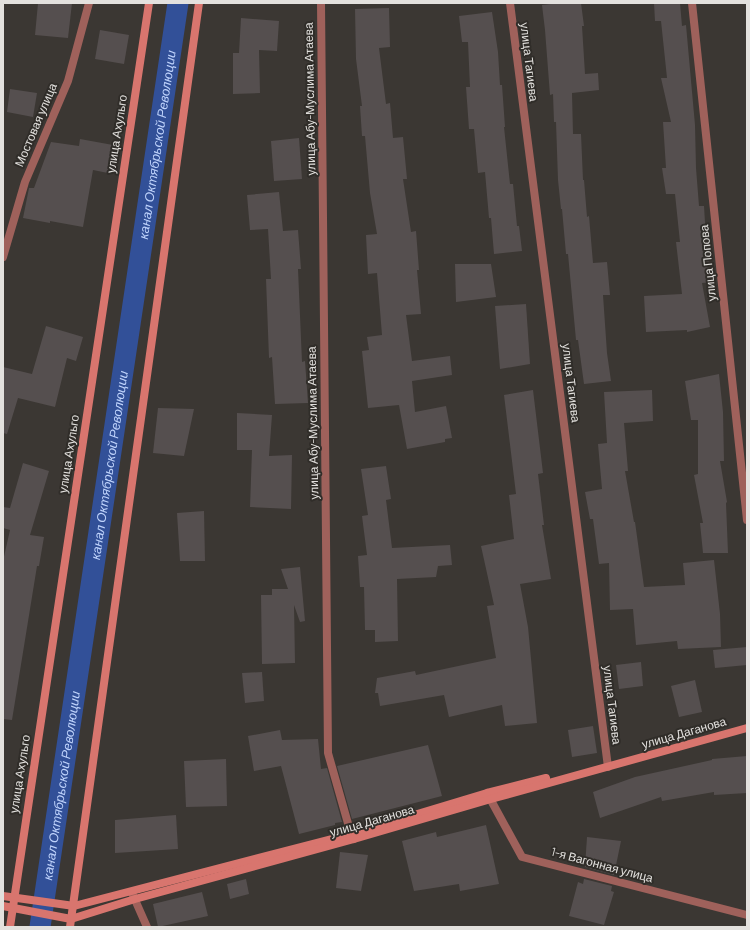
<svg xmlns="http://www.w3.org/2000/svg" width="750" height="930" font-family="Barlow,sans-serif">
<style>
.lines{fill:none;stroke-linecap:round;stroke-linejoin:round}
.canal{stroke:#325098;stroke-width:21}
.building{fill:#554f4f}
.minor{stroke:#9f615b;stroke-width:8}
.secondary{stroke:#d8756e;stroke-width:8}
.labels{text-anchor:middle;stroke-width:4;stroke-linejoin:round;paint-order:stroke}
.street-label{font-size:12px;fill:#e3e1de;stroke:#302d29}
.water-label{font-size:13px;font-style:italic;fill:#bfd3fc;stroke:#302d29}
</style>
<rect width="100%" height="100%" fill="#3b3733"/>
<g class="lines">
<path class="canal" id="s1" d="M 40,927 L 178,3"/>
</g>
<g class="building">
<path d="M 38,3 L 72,3 L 68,38 L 35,35 Z"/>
<path d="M 559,3 L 581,3 L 584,26 L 582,26 L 585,74 L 598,73 L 599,90 L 572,93 L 573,134 L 581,134 L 583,180 L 584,180 L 587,217 L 589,216 L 593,263 L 607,262 L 610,295 L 603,295 L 607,353 L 611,381 L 584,384 L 578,340 L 576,340 L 568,254 L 566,254 L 562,209 L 561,209 L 558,180 L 556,122 L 554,122 L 553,94 L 550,95 L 545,30 L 542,5 Z"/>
<path d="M 654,3 L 680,3 L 682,26 L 686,25 L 695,125 L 696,168 L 699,206 L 704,206 L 706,239 L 712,282 L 702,283 L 710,327 L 687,332 L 687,330 L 646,332 L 644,296 L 682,294 L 676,242 L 680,242 L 675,194 L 666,194 L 662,168 L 666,168 L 663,122 L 671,122 L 661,78 L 667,78 L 661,21 L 655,21 Z"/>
<path d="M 389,8 L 390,47 L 379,48 L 386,104 L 390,103 L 393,138 L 403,137 L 407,179 L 403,179 L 411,232 L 416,231 L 419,270 L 417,270 L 421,314 L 406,315 L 412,361 L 450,356 L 452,375 L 412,381 L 415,412 L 446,406 L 452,438 L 445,439 L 445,442 L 407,449 L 399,405 L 368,408 L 362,351 L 369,350 L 367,337 L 382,335 L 377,273 L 368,274 L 366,235 L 377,234 L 370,193 L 365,136 L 362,136 L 360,106 L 362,106 L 356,59 L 355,9 Z"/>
<path d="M 492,12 L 498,52 L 500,85 L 502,85 L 505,127 L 504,127 L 510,184 L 513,184 L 517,226 L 519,226 L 522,251 L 494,254 L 491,218 L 489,218 L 485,172 L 478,173 L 474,129 L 469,129 L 466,87 L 470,87 L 468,42 L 462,42 L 459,16 Z"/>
<path d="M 241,18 L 279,21 L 277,51 L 259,50 L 260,93 L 233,94 L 233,53 L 239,53 Z"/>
<path d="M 100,30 L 129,35 L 124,64 L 95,59 Z"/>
<path d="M 10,89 L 37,93 L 33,117 L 7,112 Z"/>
<path d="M 299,138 L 302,179 L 274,181 L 271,141 Z"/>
<path d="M 80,139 L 113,145 L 108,173 L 93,170 L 83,227 L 50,221 L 50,223 L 23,218 L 29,188 L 34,188 L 51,142 L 79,146 Z"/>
<path d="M 279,192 L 283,231 L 298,230 L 301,269 L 298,269 L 302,362 L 305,361 L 308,403 L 275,404 L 272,357 L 269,358 L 266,279 L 271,279 L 268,229 L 250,230 L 247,195 Z"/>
<path d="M 455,264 L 491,264 L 496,297 L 456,302 Z"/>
<path d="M 526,304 L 530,364 L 500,369 L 495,306 Z"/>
<path d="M 46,326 L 83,337 L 76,361 L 67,358 L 55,407 L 18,398 L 7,434 L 3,433 L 3,367 L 32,374 Z"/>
<path d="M 719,374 L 723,412 L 724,461 L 720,461 L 727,502 L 726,503 L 728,553 L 703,553 L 700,523 L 703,523 L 694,475 L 698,474 L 698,420 L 691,420 L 685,381 Z"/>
<path d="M 533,390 L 543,473 L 538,474 L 544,525 L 542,525 L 551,579 L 520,584 L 528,627 L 537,723 L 505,726 L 502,705 L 449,717 L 444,695 L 380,706 L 378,693 L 375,693 L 377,678 L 415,671 L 416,675 L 496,658 L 487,606 L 494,605 L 481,546 L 514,539 L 509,495 L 516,494 L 504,395 Z"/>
<path d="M 652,390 L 653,421 L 624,423 L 628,471 L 625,471 L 634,522 L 635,522 L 644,587 L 685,585 L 683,563 L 714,560 L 720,614 L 721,647 L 678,649 L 677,641 L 636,645 L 633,609 L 610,610 L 609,563 L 599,564 L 593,519 L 590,519 L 585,492 L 602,489 L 598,444 L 607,443 L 604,392 Z"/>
<path d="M 158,408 L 194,409 L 184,456 L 153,453 Z"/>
<path d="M 237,413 L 272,415 L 269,456 L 292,455 L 291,509 L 250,507 L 252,450 L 237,450 Z"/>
<path d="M 23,463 L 49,471 L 30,535 L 44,537 L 39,566 L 37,566 L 12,720 L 3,719 L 3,561 L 10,530 L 3,528 L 3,507 L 10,508 Z"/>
<path d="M 386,466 L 391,499 L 386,500 L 392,548 L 450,545 L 452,565 L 438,566 L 436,577 L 397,579 L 398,641 L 375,642 L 375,630 L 365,630 L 364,587 L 360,587 L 358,556 L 367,555 L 362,516 L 368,515 L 361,469 Z"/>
<path d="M 204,511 L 205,561 L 180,561 L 177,513 Z"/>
<path d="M 300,567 L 305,621 L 300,622 L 294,605 L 295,663 L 262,664 L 261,595 L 272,595 L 272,589 L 288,589 L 281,569 Z"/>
<path d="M 747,647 L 747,665 L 715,668 L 713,650 Z"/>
<path d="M 641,662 L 643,686 L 619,689 L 616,665 Z"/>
<path d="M 262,672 L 264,701 L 245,703 L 242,673 Z"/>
<path d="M 695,680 L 702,712 L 679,717 L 671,686 Z"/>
<path d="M 593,726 L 597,753 L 572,757 L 568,730 Z"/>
<path d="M 280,730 L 282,740 L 318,739 L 321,769 L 327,768 L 342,822 L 335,823 L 335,825 L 299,834 L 281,766 L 254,771 L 248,736 Z"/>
<path d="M 428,745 L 442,796 L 352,819 L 337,766 Z"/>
<path d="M 747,756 L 747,793 L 714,795 L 714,792 L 662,801 L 661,797 L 600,818 L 593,792 L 635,777 L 712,760 L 712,759 Z"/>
<path d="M 226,759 L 227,806 L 186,807 L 184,761 Z"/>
<path d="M 176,815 L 178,849 L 115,853 L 115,820 Z"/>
<path d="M 486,825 L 499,884 L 460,891 L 459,884 L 414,891 L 402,841 L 436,832 L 437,837 Z"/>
<path d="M 587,837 L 621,841 L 614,875 L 585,867 Z"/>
<path d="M 340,852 L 368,855 L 361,891 L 336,888 Z"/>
<path d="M 246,879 L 249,894 L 230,899 L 227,884 Z"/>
<path d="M 584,879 L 612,886 L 611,891 L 614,892 L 604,925 L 569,916 L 578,882 L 583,884 Z"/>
<path d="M 202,892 L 208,916 L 158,927 L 153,904 Z"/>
</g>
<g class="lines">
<g class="minor">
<path d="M 321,3 L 328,753 L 351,834 L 354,839"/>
<path d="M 510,3 L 608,767"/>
<path d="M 692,3 L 747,520"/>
<path d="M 3,257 L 25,182 L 68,81 L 89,3"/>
<path d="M 487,793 L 522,857 L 747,915"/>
<path d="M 132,893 L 147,927"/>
</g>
<g class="secondary">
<path d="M 3,896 L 74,906 L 351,834 L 487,793 L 546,778"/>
<path d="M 3,906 L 71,919 L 135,899 L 354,839 L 491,799 L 747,728"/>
<path d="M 10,927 L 149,3"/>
<path d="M 70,927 L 199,3"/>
</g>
</g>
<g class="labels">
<g class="street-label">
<text transform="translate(529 62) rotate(83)" y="4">улица Тагиева</text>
<text transform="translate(310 99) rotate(-91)" y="4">улица Абу-Муслима Атаева</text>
<text transform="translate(36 125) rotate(-67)" y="4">Мостовая улица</text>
<text transform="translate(117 134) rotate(-81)" y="4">улица Ахульго</text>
<text transform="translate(708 263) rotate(-96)" y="4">улица Попова</text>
<text transform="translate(571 383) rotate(83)" y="4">улица Тагиева</text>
<text transform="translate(313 423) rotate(-91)" y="4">улица Абу-Муслима Атаева</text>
<text transform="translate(69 454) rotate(-81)" y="4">улица Ахульго</text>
<text transform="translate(612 705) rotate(83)" y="4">улица Тагиева</text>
<text transform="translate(684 733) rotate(-16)" y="4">улица Даганова</text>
<text transform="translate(20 774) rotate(-81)" y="4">улица Ахульго</text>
<text transform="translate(372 821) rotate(-16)" y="4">улица Даганова</text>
<text transform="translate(602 865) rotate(15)" y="4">1-я Вагонная улица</text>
</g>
<g class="water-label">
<text dy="5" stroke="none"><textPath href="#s1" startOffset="791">канал Октябрьской Революции</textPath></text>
<text dy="5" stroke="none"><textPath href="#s1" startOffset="467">канал Октябрьской Революции</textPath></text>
<text dy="5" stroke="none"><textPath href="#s1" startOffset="143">канал Октябрьской Революции</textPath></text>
</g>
</g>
<rect width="750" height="930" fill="none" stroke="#e3e1de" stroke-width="8"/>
</svg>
